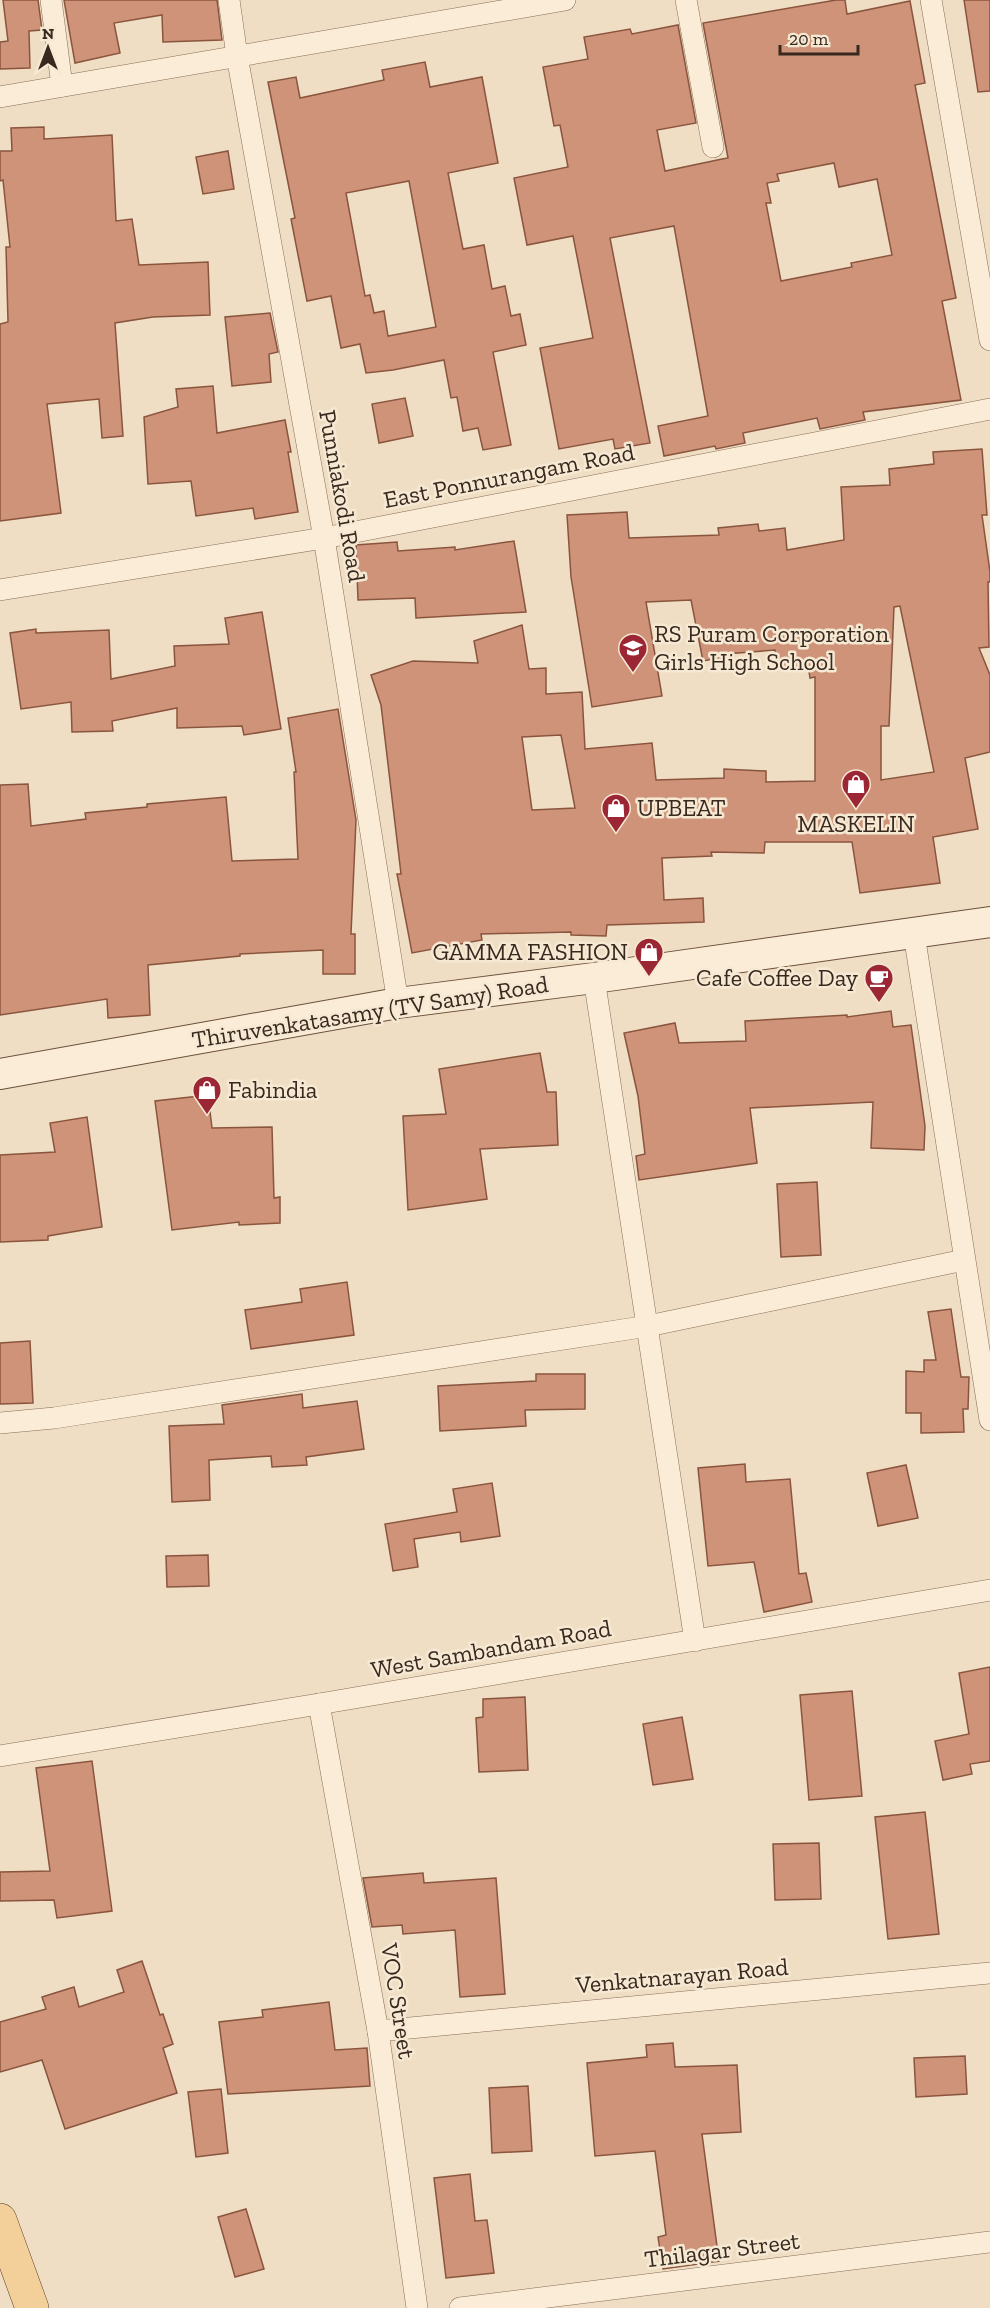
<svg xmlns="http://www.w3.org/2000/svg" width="990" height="2308" font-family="'Zilla Slab',serif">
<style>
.building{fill:#ce9378;stroke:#8a553e;stroke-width:1.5;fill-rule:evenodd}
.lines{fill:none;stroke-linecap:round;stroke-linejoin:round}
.minor-casing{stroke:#8a6e59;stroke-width:22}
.secondary-casing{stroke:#6c4f3c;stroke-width:32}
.primary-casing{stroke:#583d2d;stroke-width:34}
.minor{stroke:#faecd6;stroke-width:21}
.secondary{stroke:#faecd6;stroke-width:30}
.primary{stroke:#f3cf9a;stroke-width:33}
.labels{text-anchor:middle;stroke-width:5;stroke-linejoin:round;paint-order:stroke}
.street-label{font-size:24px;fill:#39281e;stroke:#f6e9d3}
.poi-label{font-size:24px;fill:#39281e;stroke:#f6e9d3;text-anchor:start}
</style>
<rect width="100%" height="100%" fill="#efdec3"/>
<g class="building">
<path d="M 3,0 L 38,0 L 42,30 L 29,31 L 30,68 L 0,69 L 0,42 L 8,41 Z"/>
<path d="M 64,0 L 217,0 L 222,40 L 163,42 L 162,15 L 114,23 L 120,53 L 75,63 Z"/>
<path d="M 836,0 L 845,0 L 847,14 L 910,1 L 925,83 L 915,85 L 956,298 L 942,301 L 961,400 L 863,412 L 865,420 L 820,429 L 817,418 L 743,433 L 745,443 L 716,449 L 715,446 L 664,456 L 658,426 L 708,416 L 674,226 L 610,238 L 650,443 L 615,449 L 613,439 L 559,449 L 540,348 L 593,338 L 573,236 L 527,245 L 514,178 L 568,167 L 560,125 L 554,126 L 543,67 L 588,59 L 584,37 L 630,29 L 632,34 L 678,25 L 696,123 L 657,130 L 665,171 L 722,159 L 728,158 L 703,23 ZM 834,163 L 839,187 L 877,179 L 892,255 L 851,263 L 852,267 L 781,281 L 766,203 L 771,203 L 767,183 L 779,181 L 777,174 Z"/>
<path d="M 964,0 L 990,0 L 990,91 L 978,92 Z"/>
<path d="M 425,62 L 430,87 L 482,77 L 498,163 L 448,173 L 463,249 L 484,245 L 492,289 L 505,286 L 511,316 L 520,314 L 526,345 L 493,352 L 511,445 L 483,450 L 478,428 L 463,431 L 457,397 L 451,398 L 444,360 L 393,370 L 366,373 L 360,344 L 341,348 L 331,296 L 307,301 L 291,219 L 295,218 L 268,82 L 296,77 L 300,98 L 384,80 L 382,70 ZM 409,181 L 436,327 L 388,336 L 384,311 L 374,313 L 370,295 L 365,296 L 346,193 Z"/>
<path d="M 44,127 L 44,139 L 112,135 L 116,221 L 132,219 L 139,265 L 208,262 L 210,315 L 153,317 L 115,323 L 123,436 L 102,438 L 99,399 L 47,404 L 61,513 L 0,521 L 0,324 L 8,322 L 6,247 L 10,247 L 3,180 L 0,181 L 0,151 L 12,151 L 11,128 Z"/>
<path d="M 228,151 L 234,189 L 203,194 L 196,157 Z"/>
<path d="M 270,313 L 278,352 L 269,354 L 271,382 L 232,386 L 225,317 Z"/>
<path d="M 213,386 L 217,433 L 285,420 L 291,452 L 288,452 L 298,512 L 255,519 L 253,508 L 196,516 L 191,481 L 148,484 L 144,417 L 178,407 L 176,389 Z"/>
<path d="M 405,398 L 413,436 L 379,443 L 372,404 Z"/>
<path d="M 982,449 L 987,515 L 982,515 L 990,572 L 990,582 L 988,582 L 989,647 L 979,648 L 990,675 L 990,752 L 965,758 L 978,829 L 933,837 L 940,883 L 860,893 L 852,842 L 765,842 L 764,853 L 711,852 L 712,856 L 662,858 L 664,900 L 703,898 L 704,922 L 607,925 L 606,936 L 571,935 L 571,932 L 481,934 L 482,940 L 412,953 L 397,874 L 401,874 L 381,705 L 371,675 L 413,661 L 478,663 L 474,641 L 522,625 L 529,669 L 546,668 L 546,694 L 582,692 L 585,749 L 652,743 L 656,780 L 724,778 L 724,769 L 766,771 L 766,782 L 815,781 L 815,677 L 810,678 L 808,665 L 777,667 L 775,650 L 725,654 L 725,657 L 703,661 L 691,600 L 646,602 L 662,696 L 592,707 L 571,577 L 567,515 L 627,512 L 629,538 L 719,535 L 718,528 L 758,524 L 759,531 L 785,528 L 787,550 L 844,540 L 841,487 L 890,485 L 889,469 L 934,464 L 933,452 ZM 900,606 L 934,772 L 881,780 L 881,726 L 889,726 L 894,607 ZM 561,735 L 575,808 L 532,810 L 522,737 Z"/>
<path d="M 514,541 L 526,612 L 416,618 L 415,598 L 358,600 L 356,545 L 397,542 L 398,551 L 455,547 L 455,550 Z"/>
<path d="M 262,612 L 281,729 L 244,735 L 242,726 L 177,728 L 177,708 L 112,721 L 113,731 L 72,732 L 71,702 L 21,709 L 10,633 L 36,629 L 36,633 L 109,630 L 111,679 L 175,666 L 174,646 L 229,644 L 225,618 Z"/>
<path d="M 338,709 L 356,820 L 351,934 L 355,934 L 355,974 L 323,974 L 323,950 L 240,954 L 240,956 L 148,965 L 150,1015 L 108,1018 L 107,999 L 0,1015 L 0,785 L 28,784 L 31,826 L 86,819 L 85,813 L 147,807 L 147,804 L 226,797 L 232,861 L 298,859 L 294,772 L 296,772 L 288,718 Z"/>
<path d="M 891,1011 L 893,1027 L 911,1025 L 925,1126 L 924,1150 L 871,1148 L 873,1102 L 750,1108 L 757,1163 L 639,1180 L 636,1156 L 645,1154 L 638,1096 L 624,1033 L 675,1023 L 679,1043 L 746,1041 L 745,1021 L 847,1015 L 847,1017 Z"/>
<path d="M 540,1053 L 547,1092 L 556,1092 L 558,1145 L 480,1149 L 487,1199 L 408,1210 L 403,1116 L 446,1114 L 439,1069 Z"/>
<path d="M 208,1095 L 212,1128 L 272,1127 L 274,1198 L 280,1197 L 280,1223 L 239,1225 L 239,1222 L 172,1230 L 155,1101 Z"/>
<path d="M 87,1117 L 102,1227 L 48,1236 L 48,1240 L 0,1242 L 0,1155 L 55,1152 L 50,1123 Z"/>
<path d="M 817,1182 L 821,1255 L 781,1257 L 777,1184 Z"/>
<path d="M 347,1282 L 354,1335 L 251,1349 L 245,1310 L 302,1302 L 300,1289 Z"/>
<path d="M 951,1309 L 961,1377 L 969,1377 L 968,1409 L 963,1409 L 964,1432 L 921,1433 L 921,1413 L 906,1413 L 906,1371 L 924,1372 L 924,1360 L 936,1360 L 928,1312 Z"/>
<path d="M 30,1341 L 33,1403 L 0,1404 L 0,1343 Z"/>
<path d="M 536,1374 L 585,1374 L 585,1409 L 525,1410 L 526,1426 L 440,1431 L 438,1386 L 536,1381 Z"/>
<path d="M 302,1394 L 303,1408 L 357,1401 L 364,1449 L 306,1457 L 307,1465 L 272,1467 L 271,1456 L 209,1460 L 210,1500 L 172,1502 L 169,1426 L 224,1424 L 222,1405 Z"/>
<path d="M 745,1464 L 746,1482 L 790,1479 L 799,1574 L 806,1573 L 812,1602 L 764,1612 L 754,1562 L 708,1566 L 698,1468 Z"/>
<path d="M 906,1465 L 918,1518 L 878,1526 L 867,1473 Z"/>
<path d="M 492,1483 L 500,1536 L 461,1542 L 460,1532 L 414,1539 L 418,1567 L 393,1571 L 385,1524 L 457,1512 L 453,1489 Z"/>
<path d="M 208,1555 L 209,1586 L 167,1587 L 166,1556 Z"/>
<path d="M 990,1667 L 990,1761 L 970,1764 L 972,1774 L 943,1780 L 935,1741 L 969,1734 L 959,1673 Z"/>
<path d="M 852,1691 L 862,1796 L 809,1800 L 800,1695 Z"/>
<path d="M 525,1697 L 528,1770 L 479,1772 L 476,1718 L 483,1717 L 483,1699 Z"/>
<path d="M 682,1717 L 693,1779 L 653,1785 L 643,1724 Z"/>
<path d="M 92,1761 L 112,1911 L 57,1918 L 54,1900 L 0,1901 L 0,1872 L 50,1871 L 36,1768 Z"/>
<path d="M 925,1812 L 939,1934 L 888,1939 L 875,1817 Z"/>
<path d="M 819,1843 L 821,1899 L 775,1900 L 773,1844 Z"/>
<path d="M 423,1873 L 424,1883 L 496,1878 L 505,1994 L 460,1997 L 455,1930 L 403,1934 L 402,1925 L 372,1927 L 363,1878 Z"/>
<path d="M 142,1961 L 160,2015 L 163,2014 L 173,2044 L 163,2048 L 177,2093 L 65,2129 L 42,2060 L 0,2072 L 0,2022 L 46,2009 L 42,1997 L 74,1987 L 79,2007 L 124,1992 L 117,1970 Z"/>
<path d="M 329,2002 L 335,2050 L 367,2048 L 370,2086 L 228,2094 L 219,2022 L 263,2017 L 262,2010 Z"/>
<path d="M 673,2043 L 675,2067 L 737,2065 L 741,2132 L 702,2134 L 719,2261 L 663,2269 L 658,2237 L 666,2235 L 655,2151 L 595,2156 L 587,2063 L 647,2057 L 646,2045 Z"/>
<path d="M 965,2056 L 967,2094 L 916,2097 L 914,2058 Z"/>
<path d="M 528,2086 L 532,2151 L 492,2153 L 489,2088 Z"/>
<path d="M 221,2089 L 228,2153 L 196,2157 L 188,2092 Z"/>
<path d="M 470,2174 L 475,2221 L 487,2220 L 494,2273 L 446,2278 L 434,2178 Z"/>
<path d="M 246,2209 L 264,2269 L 235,2277 L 218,2217 Z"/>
</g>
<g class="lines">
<g class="minor-casing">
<g id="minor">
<path d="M 51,0 L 62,86"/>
<path d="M 229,0 L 237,56 L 324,538 L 398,1003"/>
<path d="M 686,0 L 713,147"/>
<path d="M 931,0 L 990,340"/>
<path d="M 0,97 L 565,0"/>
<path d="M 0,590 L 324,538 L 990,409"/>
<path d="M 914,934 L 990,1420"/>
<path d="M 594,978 L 695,1641"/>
<path d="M 0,1423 L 54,1418 L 648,1326 L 964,1260"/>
<path d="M 319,1704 L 378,2031 L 417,2308"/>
<path d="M 0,1756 L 319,1704 L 990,1590"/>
<path d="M 378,2031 L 990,1973"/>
<path d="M 460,2308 L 990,2242"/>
</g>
</g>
<g class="secondary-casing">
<path id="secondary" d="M 0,1074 L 398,1003 L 594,978 L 990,922"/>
</g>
<g class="primary-casing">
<path id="primary" d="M 0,2220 L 32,2308"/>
</g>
<use href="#minor" class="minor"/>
<use href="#secondary" class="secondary"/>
<use href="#primary" class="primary"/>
</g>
<defs>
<g id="school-pin" transform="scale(1.5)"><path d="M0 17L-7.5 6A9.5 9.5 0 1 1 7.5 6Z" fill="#9b2734" stroke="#f6e9d3"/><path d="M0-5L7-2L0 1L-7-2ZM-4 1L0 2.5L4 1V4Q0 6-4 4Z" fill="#fff"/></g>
<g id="shop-pin" transform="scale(1.5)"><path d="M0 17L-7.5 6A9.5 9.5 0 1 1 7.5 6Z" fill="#9b2734" stroke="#f6e9d3"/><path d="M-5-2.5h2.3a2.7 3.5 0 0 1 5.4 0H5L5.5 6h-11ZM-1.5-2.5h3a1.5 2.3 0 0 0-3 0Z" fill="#fff"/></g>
<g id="cafe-pin" transform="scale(1.5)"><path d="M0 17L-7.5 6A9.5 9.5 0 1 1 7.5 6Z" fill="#9b2734" stroke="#f6e9d3"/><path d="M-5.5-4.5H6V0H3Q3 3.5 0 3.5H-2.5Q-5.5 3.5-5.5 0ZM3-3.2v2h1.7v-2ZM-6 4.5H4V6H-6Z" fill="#fff"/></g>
</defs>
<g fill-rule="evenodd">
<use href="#school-pin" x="633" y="648"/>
<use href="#shop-pin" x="856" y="784"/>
<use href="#shop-pin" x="616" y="808"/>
<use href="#shop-pin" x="649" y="952"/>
<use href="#cafe-pin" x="879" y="978"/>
<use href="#shop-pin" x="207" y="1090"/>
</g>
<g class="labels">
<g class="street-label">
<text transform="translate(509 476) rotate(-11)" y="8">East Ponnurangam Road</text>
<text transform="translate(342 496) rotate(80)" y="8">Punniakodi Road</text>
<text transform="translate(370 1012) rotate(-9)" y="8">Thiruvenkatasamy (TV Samy) Road</text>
<text transform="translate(491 1649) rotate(-10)" y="8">West Sambandam Road</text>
<text transform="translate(682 1976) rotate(-5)" y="8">Venkatnarayan Road</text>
<text transform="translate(398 2001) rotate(81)" y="8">VOC Street</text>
<text transform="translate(722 2250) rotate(-7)" y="8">Thilagar Street</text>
</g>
<g class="poi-label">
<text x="654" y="642">RS Puram Corporation<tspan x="654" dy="28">Girls High School</tspan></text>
<text x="637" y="816">UPBEAT</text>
<text x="856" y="832" text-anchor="middle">MASKELIN</text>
<text x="628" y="960" text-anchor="end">GAMMA FASHION</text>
<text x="858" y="986" text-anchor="end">Cafe Coffee Day</text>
<text x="228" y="1098">Fabindia</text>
</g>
</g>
<g transform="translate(48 48)" stroke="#f6e9d3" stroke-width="4.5" paint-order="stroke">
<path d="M0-4.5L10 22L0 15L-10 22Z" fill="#39281e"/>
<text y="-9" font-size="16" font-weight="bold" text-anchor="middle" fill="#39281e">N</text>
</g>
<path d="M780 45v9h78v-9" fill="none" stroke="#39281e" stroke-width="3"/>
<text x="789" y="45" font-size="18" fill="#39281e" stroke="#f6e9d3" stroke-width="4.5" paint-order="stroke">20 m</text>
</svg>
